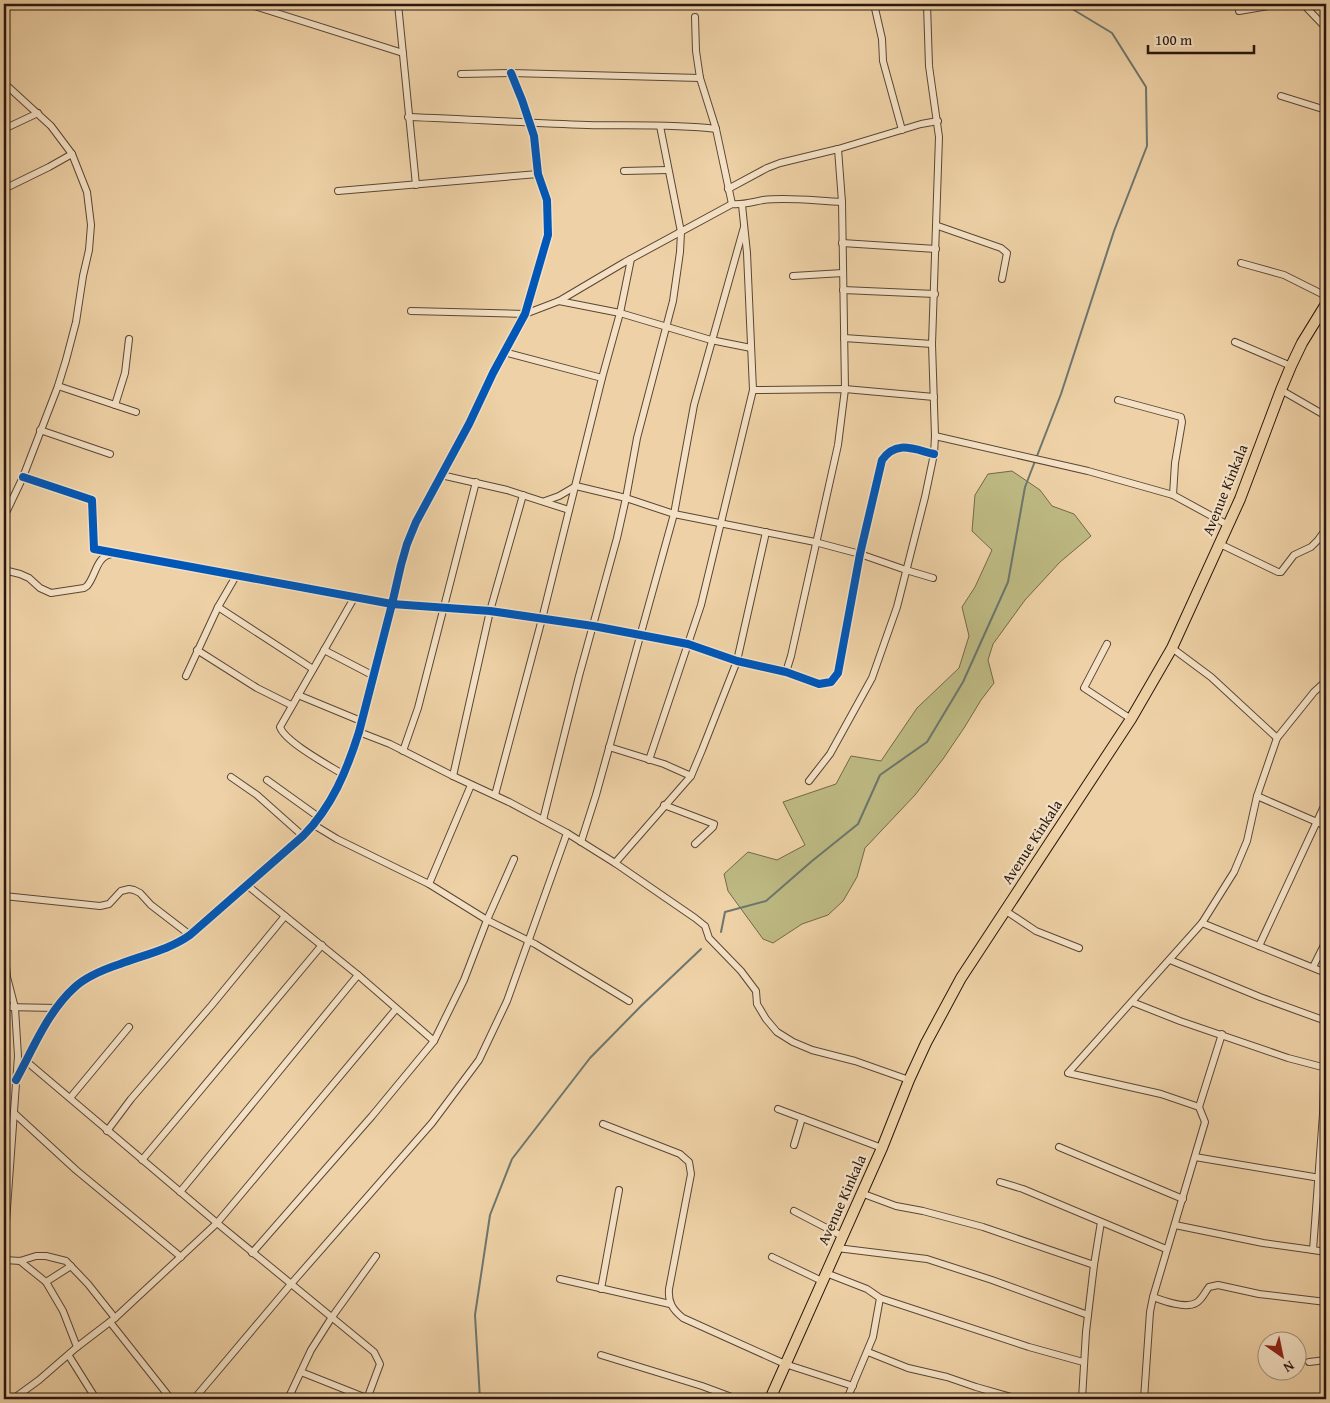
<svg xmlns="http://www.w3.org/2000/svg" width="1330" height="1403" font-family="'Gentium Book Plus',serif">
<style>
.green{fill:#beba83;stroke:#736849}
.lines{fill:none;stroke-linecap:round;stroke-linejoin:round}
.stream{stroke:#6c766e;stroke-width:2}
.street-casing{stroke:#5a4635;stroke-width:8}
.primary-casing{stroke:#28170f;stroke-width:12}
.street{stroke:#f4e1c5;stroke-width:6}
.primary{stroke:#eed1a6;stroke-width:10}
.cycleway-casing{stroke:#f4e1c5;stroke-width:11}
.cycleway{stroke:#0057b8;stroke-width:8}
.labels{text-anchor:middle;stroke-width:4.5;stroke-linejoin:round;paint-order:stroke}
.street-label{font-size:15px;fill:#28170f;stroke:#f4e1c5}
</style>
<rect width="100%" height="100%" fill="#eed1a6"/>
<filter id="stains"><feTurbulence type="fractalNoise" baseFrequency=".004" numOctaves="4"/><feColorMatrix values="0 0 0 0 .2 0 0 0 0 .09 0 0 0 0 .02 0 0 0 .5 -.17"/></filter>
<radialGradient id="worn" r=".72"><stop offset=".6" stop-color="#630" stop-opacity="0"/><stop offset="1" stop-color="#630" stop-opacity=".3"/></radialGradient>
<path class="green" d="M 1012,471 L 1040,490 L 1052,506 L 1074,514 L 1091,536 L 1060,562 L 1025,600 L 993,644 L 988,660 L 994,683 L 981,700 L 964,728 L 943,759 L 915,795 L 865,848 L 857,877 L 843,901 L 828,915 L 802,924 L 773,943 L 763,939 L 728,891 L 724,874 L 748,852 L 777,860 L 805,845 L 783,802 L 836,784 L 851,756 L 881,761 L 917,708 L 959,668 L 969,636 L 962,607 L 975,587 L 992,550 L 972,531 L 975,495 L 988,474 Z"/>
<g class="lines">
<g class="stream">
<path d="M 721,932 L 725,912 L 766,901 L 812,861 L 858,824 L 880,775 L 927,742 L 963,682 L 1008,582 L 1025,487 L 1061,394 L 1114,231 L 1147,146 L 1146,87 L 1112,33 L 1064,4"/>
<path d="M 480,1399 L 475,1315 L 490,1215 L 512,1159 L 590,1058 L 642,1005 L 701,949"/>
</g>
<g class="street-casing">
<g id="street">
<path d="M 248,4 L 403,53"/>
<path d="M 398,4 L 416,185"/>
<path d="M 874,4 L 882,39 L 883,61 L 902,130"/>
<path d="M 1303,4 L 1326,28"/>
<path d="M 1239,11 L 1281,4"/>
<path d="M 695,17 L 696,51 L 700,78 L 716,129 L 732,204"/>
<path d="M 461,74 L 511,73 L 700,78"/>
<path d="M 4,83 L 51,126 L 72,154 L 87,192 L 91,225 L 89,250 L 83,276 L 76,322 L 66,360 L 58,386 L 23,477 L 4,517"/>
<path d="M 1281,96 L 1326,110"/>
<path d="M 408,117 C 468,119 527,123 587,125 C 630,126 673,124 716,129"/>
<path d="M 4,129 L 38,113"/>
<path d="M 624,171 L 668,170"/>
<path d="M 4,189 L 49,167 L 72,154"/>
<path d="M 728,189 L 767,168 L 780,163 L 838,149 L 921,124 L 938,121"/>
<path d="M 338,191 L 538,174"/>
<path d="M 938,226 L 1001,248 L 1007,253 L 1002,279"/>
<path d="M 842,243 L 936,249"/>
<path d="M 1241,263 L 1284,275 L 1326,296"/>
<path d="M 793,276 L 843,273"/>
<path d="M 843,290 L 935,294"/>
<path d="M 559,301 L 620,313 L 711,340 L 751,348"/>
<path d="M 411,311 L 525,314 L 559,301 L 625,262 L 732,204 C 743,205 752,202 763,200 C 789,197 816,201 842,202"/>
<path d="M 844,338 L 932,344"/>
<path d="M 1235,342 L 1291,366"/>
<path d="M 504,352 L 602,378"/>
<path d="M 58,386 L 136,412"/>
<path d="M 753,390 L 845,389 L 934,397"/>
<path d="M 1281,390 L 1326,416"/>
<path d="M 1118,400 L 1181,417 L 1182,422 L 1175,463 L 1173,495"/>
<path d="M 115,405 L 125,373 L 129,339"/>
<path d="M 40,430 L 110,454"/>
<path d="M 935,436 L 1088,471 L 1173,495 L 1228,525"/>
<path d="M 441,475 L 507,490 L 569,510"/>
<path d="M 23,477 L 92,500 L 94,549 L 392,604 L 490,611 L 593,626 L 688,644 L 737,661 L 786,672 L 819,684 L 831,682 L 838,673 L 860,554 L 882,460 C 896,440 913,449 934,454"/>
<path d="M 545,501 L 559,496 L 576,486 L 626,498 L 674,514 L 815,542 L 860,554 L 906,570 L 933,578"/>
<path d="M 1220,544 L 1278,572 L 1281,572 L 1294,555 L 1311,547 L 1318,540 L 1326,529"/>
<path d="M 4,570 L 20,574 L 29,578 L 40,588 L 51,593 L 84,588 L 87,586 C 96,576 96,556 112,554"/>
<path d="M 218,607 L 313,669"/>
<path d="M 1107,644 L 1084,688 L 1131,719"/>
<path d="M 1172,648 L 1211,677 L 1277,738"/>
<path d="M 197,650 L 257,688 L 291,705"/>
<path d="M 324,650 L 374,676"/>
<path d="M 786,672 L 791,656 L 838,445 L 845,389 L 842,202 L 838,149"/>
<path d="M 186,676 L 218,607 L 236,576"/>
<path d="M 298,695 L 361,721"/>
<path d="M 359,732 L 390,744 L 453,776 L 509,802 L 567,833 L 615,863 L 695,918 L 705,926 L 709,938 L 741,971 L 756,991 L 757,1004 L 766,1019 L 777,1032 L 793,1042 L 812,1050 L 855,1061 L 909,1080"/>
<path d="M 609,747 L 664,764 L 691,776"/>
<path d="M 403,751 L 418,708 L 476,482"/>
<path d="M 649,760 L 701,605 L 753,390 L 747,253 L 742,205"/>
<path d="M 344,775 C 330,766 285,742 280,727 L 354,598"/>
<path d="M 453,776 L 490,611 L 523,495"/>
<path d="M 231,777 L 257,795 L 303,836"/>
<path d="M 267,780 L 320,818"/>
<path d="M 809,781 L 830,754 L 872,678 L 897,607 L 925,497 L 934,454 L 935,436 L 932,344 L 939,137 L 929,66 L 927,4"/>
<path d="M 495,795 L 542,619 L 602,378 L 620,313 L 631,259"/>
<path d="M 1257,796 L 1326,826"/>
<path d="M 664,805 L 714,824 L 713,827 L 695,844"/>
<path d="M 543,820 L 579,676 L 617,538 L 626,498 L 637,438 L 673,301 L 680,252 L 681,232 L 660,126"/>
<path d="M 314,825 L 337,839 L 429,884 L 487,920 L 535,944 L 629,1001"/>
<path d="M 581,842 L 596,795 L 674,514 L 694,405 L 744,227"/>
<path d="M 615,863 L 691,776 L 702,750 L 737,661 L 766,532"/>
<path d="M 429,884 L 471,785"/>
<path d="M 248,886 L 358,975 L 434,1041"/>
<path d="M 4,896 L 100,906 L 109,904 L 121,891 L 129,889 L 134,890 L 140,893 L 151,905 L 190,935"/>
<path d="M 1006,911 L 1036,931 L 1079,948"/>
<path d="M 1202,923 L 1326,973"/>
<path d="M 4,944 L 7,977 L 15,1008 L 18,1056 L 6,1222 L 4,1283"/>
<path d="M 1259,946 L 1326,802"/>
<path d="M 1170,960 L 1260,997 L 1326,1021"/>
<path d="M 1313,967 L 1326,941"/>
<path d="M 1132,1002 L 1180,1021 L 1288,1058 L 1326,1068"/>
<path d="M 4,1007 L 57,1008"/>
<path d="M 26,1061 L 217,1223 L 374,1352 L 380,1364 L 367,1399"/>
<path d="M 1324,1069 L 1323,1114 L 1313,1250 L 1326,1252"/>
<path d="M 16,1080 C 33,1049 48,1011 75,987 C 87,976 105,969 120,964 C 143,955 169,950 190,935 L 303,836 C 332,807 347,770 359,732 L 392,604 L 401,565 L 407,544 L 416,522 L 469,424 L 493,373 L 525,314 L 548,235 L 547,200 L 538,174 L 534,136 L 522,100 L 511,73"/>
<path d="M 70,1098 L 129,1027"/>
<path d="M 1199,1107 L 1161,1094 L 1068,1073 L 1202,923 L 1234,872 L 1247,841 L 1257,796 L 1277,738 L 1314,692 L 1326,681"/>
<path d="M 778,1109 L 882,1148"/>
<path d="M 14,1113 L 76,1170 L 181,1257"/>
<path d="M 603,1124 L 680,1154 L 689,1162 L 691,1174 L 669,1289 C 668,1302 672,1309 683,1318 L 785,1364 L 853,1386"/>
<path d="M 107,1131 L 131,1099 L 211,1006 L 285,916"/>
<path d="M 794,1145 L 802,1118"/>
<path d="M 1059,1147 L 1183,1199"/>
<path d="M 1195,1157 L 1326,1179"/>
<path d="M 142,1160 L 322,945"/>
<path d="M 1000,1182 L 1023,1189 L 1166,1249"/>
<path d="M 180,1192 L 358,975"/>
<path d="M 861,1193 L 896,1206 L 923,1211 L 983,1227 L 1094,1265 L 1101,1222"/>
<path d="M 794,1211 L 842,1236"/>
<path d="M 1175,1225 L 1263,1243 L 1313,1250"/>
<path d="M 837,1248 L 927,1259 L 992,1280 L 1088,1315"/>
<path d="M 252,1253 L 372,1116 L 434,1041 L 464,980 L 487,920 L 514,859"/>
<path d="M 772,1257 L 822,1281"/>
<path d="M 5,1260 L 20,1261 L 36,1256 L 46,1256 L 66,1261 L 88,1284 L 115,1318"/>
<path d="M 20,1261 L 46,1282 L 63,1311 L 77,1347"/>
<path d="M 826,1273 L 867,1289 L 880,1298 L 873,1337 L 847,1399"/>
<path d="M 560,1279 L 670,1304"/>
<path d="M 46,1282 L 71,1266"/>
<path d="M 601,1289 L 619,1190"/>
<path d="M 1153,1297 C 1164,1301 1185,1309 1196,1303 C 1202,1300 1205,1292 1209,1287 L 1218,1285 L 1259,1294 L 1326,1302"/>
<path d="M 880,1298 L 1029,1347 L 1083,1362"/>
<path d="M 110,1322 L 171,1399"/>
<path d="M 868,1352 L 908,1368 L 947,1377 L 976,1387 L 1018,1399"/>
<path d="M 601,1355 L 702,1386 L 737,1399"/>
<path d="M 69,1356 L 96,1399"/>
<path d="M 1309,1362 L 1326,1360"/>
<path d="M 301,1372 L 369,1399"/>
<path d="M 13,1399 L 39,1380 L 77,1347 L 115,1318 L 217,1223 L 396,1009"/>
<path d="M 194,1399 L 291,1284 L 432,1123 L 479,1060 L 507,1001 L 567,833"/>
<path d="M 288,1399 L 311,1350 L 332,1317 L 376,1256"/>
<path d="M 1082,1399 L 1086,1332 L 1094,1265"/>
<path d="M 1144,1399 L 1150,1312 L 1153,1297 L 1205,1122 L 1199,1107 L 1222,1034"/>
</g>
</g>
<g class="primary-casing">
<path id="primary" d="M 770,1399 L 882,1148 L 909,1080 L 926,1043 L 961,978 L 1131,719 L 1172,648 L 1240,499 L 1281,390 L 1291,366 L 1302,343 L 1326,304"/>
</g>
<use href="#street" class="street"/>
<use href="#primary" class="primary"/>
<g class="cycleway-casing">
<g id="cycleway">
<path d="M 23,477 L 92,500 L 94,549 L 392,604 L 490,611 L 593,626 L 688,644 L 737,661 L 786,672 L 819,684 L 831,682 L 838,673 L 860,554 L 882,460 C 896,440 913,449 934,454"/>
<path d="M 16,1080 C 33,1049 48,1011 75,987 C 87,976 105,969 120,964 C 143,955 169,950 190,935 L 303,836 C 332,807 347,770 359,732 L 392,604 L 401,565 L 407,544 L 416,522 L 469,424 L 493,373 L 525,314 L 548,235 L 547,200 L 538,174 L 534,136 L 522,100 L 511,73"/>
</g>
</g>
<use href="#cycleway" class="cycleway"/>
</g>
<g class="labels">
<g class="street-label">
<text transform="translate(1225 490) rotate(-68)" y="5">Avenue Kinkala</text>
<text transform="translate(1032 842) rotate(-57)" y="5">Avenue Kinkala</text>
<text transform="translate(842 1200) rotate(-66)" y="5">Avenue Kinkala</text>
</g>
</g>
<rect width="1330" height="1403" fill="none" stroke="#eed1a6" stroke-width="20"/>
<rect x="5" y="5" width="1320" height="1393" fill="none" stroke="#28170f" stroke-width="2.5"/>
<rect x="10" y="10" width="1310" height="1383" fill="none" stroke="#28170f"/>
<g transform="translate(1282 1356) rotate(147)"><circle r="24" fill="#f4e1c5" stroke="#a2907c"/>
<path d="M0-4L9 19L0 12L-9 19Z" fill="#8f2418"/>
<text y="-8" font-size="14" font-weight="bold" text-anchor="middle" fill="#28170f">N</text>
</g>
<path d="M1148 45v8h106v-8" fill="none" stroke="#28170f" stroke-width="2.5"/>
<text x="1155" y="45" font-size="15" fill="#28170f" stroke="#f4e1c5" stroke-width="4" paint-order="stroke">100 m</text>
<rect width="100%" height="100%" filter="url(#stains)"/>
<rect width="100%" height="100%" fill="url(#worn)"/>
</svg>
